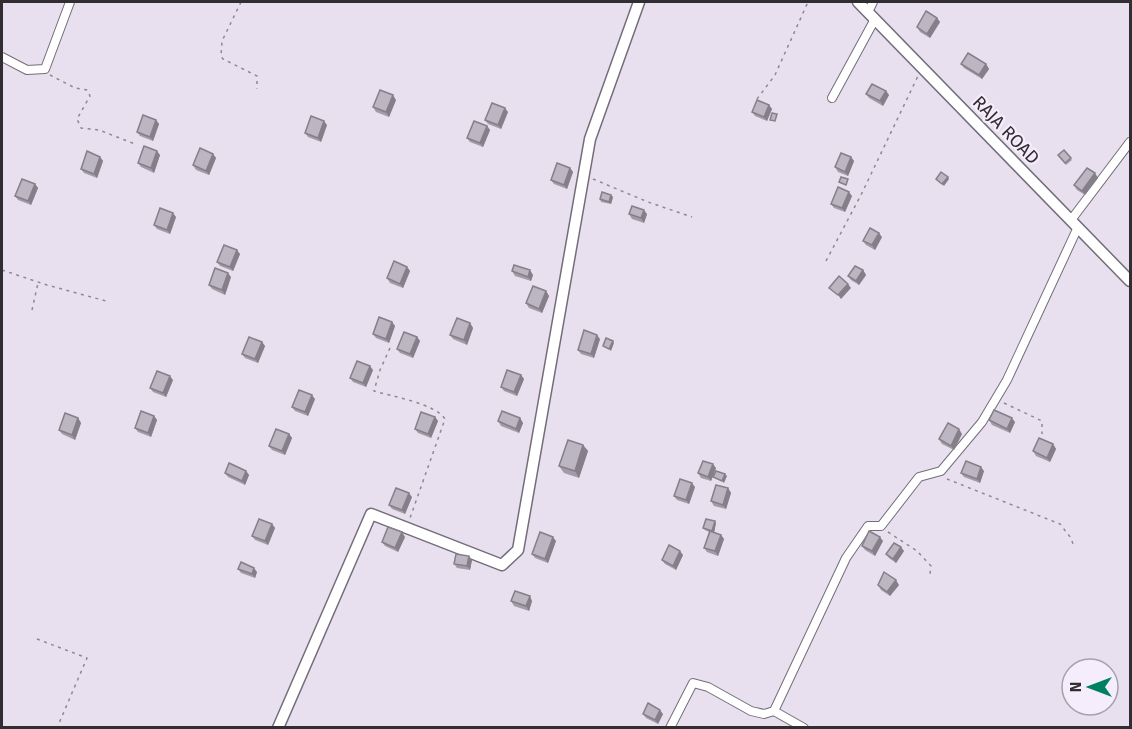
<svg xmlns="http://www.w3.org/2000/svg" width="1132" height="729" font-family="'Fira Sans',sans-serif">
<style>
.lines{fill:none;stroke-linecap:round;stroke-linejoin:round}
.minor-casing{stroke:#736d79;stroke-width:10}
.tertiary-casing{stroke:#736d79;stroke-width:13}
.path{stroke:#8d8891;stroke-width:1.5;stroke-dasharray:3 4.5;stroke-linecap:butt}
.minor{stroke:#fff;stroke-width:8}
.tertiary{stroke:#fff;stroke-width:10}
.wall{fill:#a29ca7}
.shaded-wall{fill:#847f88}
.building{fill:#bcb5c2;stroke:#847f88;stroke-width:1.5}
.labels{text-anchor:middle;stroke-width:4.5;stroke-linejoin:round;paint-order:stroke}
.street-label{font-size:18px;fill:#312e33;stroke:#f5edfb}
</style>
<rect width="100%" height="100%" fill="#e8e0ee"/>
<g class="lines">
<g class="minor-casing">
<g id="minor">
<path d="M 868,12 L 873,2"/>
<path d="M 2,57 L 27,70 L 45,69 L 70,2"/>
<path d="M 832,98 L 875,19"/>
<path d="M 1071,220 L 1130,142"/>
<path d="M 670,728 L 693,683 L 708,687 L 751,711 L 764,714 L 774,711"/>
<path d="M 804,728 L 774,711 L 846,558 L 868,526 L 881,526 L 919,477 L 941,471 L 982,422 L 1007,380 L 1078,227"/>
</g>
</g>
<g class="tertiary-casing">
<g id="tertiary">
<path d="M 858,2 L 1130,281"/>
<path d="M 278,728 L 371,514 L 502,565 L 518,550 L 590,139 L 639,2"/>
</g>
</g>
<g class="path">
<path d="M 241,2 L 222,41 L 221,56 L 223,59 L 257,76 L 257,89"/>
<path d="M 50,75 L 75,88 L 87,90 L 90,96 L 77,119 L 81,128 L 99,130 L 135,144"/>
<path d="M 757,99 L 775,75 L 808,2"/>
<path d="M 593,179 L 648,202 L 692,217"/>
<path d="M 826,261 L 861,195 L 918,76"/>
<path d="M 2,270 L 47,285 L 106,301"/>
<path d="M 32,310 L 38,283"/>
<path d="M 390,348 L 380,370 L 374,391 C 391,396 436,404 445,419 L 410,518"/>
<path d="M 1004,403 L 1042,421 L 1042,434"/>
<path d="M 947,479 L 1060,524 L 1071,538 L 1073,544"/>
<path d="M 888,532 L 917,551 L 931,566 L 930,574"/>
<path d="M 37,639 L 87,658 L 57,728"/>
</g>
<use href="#minor" class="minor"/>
<use href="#tertiary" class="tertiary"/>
</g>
<g class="wall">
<path d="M 937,18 L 940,22 L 930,38 L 920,32 L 917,27 Z"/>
<path d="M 961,64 L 986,64 L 989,69 L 982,79 L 964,68 Z"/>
<path d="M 886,91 L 889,95 L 883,106 L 869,98 L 866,94 Z"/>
<path d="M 396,100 L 389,117 L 376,112 L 373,107 Z"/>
<path d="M 769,105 L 772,109 L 767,121 L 755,116 L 752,112 Z"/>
<path d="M 508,112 L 501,129 L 488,124 L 485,120 Z"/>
<path d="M 156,120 L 159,124 L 153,141 L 140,136 L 137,132 Z"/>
<path d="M 327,125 L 321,142 L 308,137 L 305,133 Z"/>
<path d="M 487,126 L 490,130 L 483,147 L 470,142 L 467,138 Z"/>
<path d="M 1064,150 L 1072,160 L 1066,165 L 1058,155 Z"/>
<path d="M 213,154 L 216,158 L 209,175 L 196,170 L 193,165 Z"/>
<path d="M 160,155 L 154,173 L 141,167 L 138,163 Z"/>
<path d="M 100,157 L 103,161 L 97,178 L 84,173 L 81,169 Z"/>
<path d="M 851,157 L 854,161 L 848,176 L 838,172 L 835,167 Z"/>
<path d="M 570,168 L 573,172 L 567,189 L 554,184 L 551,180 Z"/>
<path d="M 1098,178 L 1085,195 L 1077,190 L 1074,185 Z"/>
<path d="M 35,184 L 38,188 L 31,205 L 18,200 L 15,196 Z"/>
<path d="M 611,195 L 613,197 L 611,204 L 601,202 L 600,199 Z"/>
<path d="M 852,196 L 845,212 L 834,208 L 831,204 Z"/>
<path d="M 629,214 L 647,214 L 644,223 L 632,219 Z"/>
<path d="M 176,217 L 170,234 L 157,229 L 154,225 Z"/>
<path d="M 882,237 L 875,250 L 866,245 L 863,241 Z"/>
<path d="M 240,254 L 233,271 L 220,266 L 217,262 Z"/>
<path d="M 407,267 L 410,271 L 403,288 L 390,283 L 387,278 Z"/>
<path d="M 863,270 L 866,275 L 859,285 L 851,280 L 848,276 Z"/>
<path d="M 512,271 L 533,275 L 531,281 L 515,276 Z"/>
<path d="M 231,277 L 225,295 L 212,289 L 209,285 Z"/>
<path d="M 546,291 L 549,296 L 542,313 L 529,308 L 526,303 Z"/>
<path d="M 392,322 L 395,326 L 389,343 L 376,338 L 373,334 Z"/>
<path d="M 470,323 L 473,328 L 467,345 L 453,339 L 450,335 Z"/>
<path d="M 417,337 L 420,341 L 413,358 L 400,353 L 397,349 Z"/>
<path d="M 600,339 L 594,358 L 581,354 L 578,350 Z"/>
<path d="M 262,342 L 265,346 L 258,363 L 245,358 L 242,354 Z"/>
<path d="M 373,370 L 366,387 L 353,382 L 350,378 Z"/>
<path d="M 521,375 L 524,379 L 517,396 L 504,391 L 501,387 Z"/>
<path d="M 173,380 L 166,397 L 153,392 L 150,388 Z"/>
<path d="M 315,399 L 308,416 L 295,411 L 292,407 Z"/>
<path d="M 154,416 L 157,420 L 151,437 L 138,432 L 135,428 Z"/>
<path d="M 435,417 L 438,421 L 431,438 L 418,433 L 415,429 Z"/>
<path d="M 78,418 L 81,423 L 75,440 L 62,434 L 59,430 Z"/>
<path d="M 520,418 L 523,423 L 519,433 L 501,426 L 498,421 Z"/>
<path d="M 989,420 L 1015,422 L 1010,433 L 992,425 Z"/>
<path d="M 289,434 L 292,438 L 285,455 L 272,450 L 269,446 Z"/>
<path d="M 962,434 L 954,450 L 942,444 L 939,439 Z"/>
<path d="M 1053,444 L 1056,449 L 1050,462 L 1036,456 L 1033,451 Z"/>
<path d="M 583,445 L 588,451 L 579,478 L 564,473 L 559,466 Z"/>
<path d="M 716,468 L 711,481 L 701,478 L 698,473 Z"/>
<path d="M 246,471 L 249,475 L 245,485 L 228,477 L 225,473 Z"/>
<path d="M 984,471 L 980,483 L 964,477 L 961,473 Z"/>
<path d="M 695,487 L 689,504 L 677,500 L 674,496 Z"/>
<path d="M 728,488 L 731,493 L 726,509 L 714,506 L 711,501 Z"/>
<path d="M 412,497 L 405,514 L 392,509 L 389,505 Z"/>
<path d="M 716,523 L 714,532 L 721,535 L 724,539 L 718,556 L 707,552 L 704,548 L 709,532 L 705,530 L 703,528 Z"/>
<path d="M 272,524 L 275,528 L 268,545 L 255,540 L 252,536 Z"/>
<path d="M 405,537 L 398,552 L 385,546 L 382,542 Z"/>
<path d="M 556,541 L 548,563 L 535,558 L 532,554 Z"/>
<path d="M 883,541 L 875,556 L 865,550 L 862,546 Z"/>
<path d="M 904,551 L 896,563 L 889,558 L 886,554 Z"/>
<path d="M 683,555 L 676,570 L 665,564 L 662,560 Z"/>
<path d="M 472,560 L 470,570 L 457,568 L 454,564 Z"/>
<path d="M 238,569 L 257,572 L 255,578 L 241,573 Z"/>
<path d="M 878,585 L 899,585 L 890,596 L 881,590 Z"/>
<path d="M 511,601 L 532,601 L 529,611 L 514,606 Z"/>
<path d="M 643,714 L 663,714 L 658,724 L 646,718 Z"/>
</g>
<g class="shaded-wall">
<path d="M 937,18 L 940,22 L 930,38 L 927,34 Z"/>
<path d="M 986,64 L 989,69 L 982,79 L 979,75 Z"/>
<path d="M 886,91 L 889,95 L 883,106 L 880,101 Z"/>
<path d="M 393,95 L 396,100 L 389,117 L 386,112 Z"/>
<path d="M 769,105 L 772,109 L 767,121 L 764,117 Z"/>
<path d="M 505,108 L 508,112 L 501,129 L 498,125 Z"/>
<path d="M 156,120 L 159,124 L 153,141 L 150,137 Z"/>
<path d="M 324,121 L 327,125 L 321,142 L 318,138 Z"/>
<path d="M 487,126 L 490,130 L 483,147 L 480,143 Z"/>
<path d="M 157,151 L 160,155 L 154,173 L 151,168 Z"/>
<path d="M 213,154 L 216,158 L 209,175 L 206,171 Z"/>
<path d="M 100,157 L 103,161 L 97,178 L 94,174 Z"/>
<path d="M 851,157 L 854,161 L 848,176 L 845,172 Z"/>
<path d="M 570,168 L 573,172 L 567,189 L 564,185 Z"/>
<path d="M 1095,173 L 1098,178 L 1085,195 L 1082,191 Z"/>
<path d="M 948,177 L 949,179 L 944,186 L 942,184 Z"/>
<path d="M 35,184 L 38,188 L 31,205 L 28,201 Z"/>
<path d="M 849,192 L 852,196 L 845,212 L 842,208 Z"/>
<path d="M 611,195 L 613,197 L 611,204 L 609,202 Z"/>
<path d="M 644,210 L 647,214 L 644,223 L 641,218 Z"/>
<path d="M 173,213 L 176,217 L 170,234 L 167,230 Z"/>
<path d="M 879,233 L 882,237 L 875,250 L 872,245 Z"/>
<path d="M 237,250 L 240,254 L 233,271 L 230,267 Z"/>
<path d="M 407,267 L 410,271 L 403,288 L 400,284 Z"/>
<path d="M 530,270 L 533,275 L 531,281 L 528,277 Z"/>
<path d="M 863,270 L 866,275 L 859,285 L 856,281 Z"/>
<path d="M 228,273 L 231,277 L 225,295 L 222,290 Z"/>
<path d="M 848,284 L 851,288 L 841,299 L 838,295 Z"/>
<path d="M 546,291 L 549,296 L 542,313 L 539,309 Z"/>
<path d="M 392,322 L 395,326 L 389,343 L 386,339 Z"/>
<path d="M 470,323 L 473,328 L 467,345 L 464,340 Z"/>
<path d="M 597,335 L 600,339 L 594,358 L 591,354 Z"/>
<path d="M 417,337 L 420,341 L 413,358 L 410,354 Z"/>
<path d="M 613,341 L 614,343 L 611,351 L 609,349 Z"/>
<path d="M 262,342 L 265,346 L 258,363 L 255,359 Z"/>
<path d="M 370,366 L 373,370 L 366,387 L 363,383 Z"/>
<path d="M 521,375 L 524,379 L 517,396 L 514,392 Z"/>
<path d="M 170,376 L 173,380 L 166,397 L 163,393 Z"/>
<path d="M 312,395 L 315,399 L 308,416 L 305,412 Z"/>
<path d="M 154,416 L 157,420 L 151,437 L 148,433 Z"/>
<path d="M 435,417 L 438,421 L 431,438 L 428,434 Z"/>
<path d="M 78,418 L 81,423 L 75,440 L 72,435 Z"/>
<path d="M 520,418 L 523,423 L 519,433 L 516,429 Z"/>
<path d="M 1012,418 L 1015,422 L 1010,433 L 1007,429 Z"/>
<path d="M 959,429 L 962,434 L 954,450 L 951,446 Z"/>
<path d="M 289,434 L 292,438 L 285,455 L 282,451 Z"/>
<path d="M 1053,444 L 1056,449 L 1050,462 L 1047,458 Z"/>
<path d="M 583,445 L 588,451 L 579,478 L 575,471 Z"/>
<path d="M 713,464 L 716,468 L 711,481 L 708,477 Z"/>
<path d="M 981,467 L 984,471 L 980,483 L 977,479 Z"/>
<path d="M 246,471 L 249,475 L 245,485 L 242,481 Z"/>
<path d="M 725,474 L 727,476 L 724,483 L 722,481 Z"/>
<path d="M 692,483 L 695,487 L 689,504 L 686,500 Z"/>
<path d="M 728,488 L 731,493 L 726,509 L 723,505 Z"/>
<path d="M 409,493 L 412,497 L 405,514 L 402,510 Z"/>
<path d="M 715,521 L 716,523 L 714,533 L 712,531 Z"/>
<path d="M 272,524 L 275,528 L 268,545 L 265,541 Z"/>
<path d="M 402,532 L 405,537 L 398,552 L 395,548 Z"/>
<path d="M 721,535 L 724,539 L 718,556 L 715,551 Z"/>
<path d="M 553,537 L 556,541 L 548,563 L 545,559 Z"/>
<path d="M 880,537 L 883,541 L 875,556 L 872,551 Z"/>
<path d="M 901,547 L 904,551 L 896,563 L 893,559 Z"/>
<path d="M 680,551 L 683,555 L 676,570 L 673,566 Z"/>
<path d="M 469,556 L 472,560 L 470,570 L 467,566 Z"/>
<path d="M 254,568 L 257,572 L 255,578 L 252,574 Z"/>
<path d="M 896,580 L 899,585 L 890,596 L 887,592 Z"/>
<path d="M 530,596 L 532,601 L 529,611 L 526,606 Z"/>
<path d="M 660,710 L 663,714 L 658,724 L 655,720 Z"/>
</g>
<g class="building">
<path d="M 926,11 L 937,18 L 927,34 L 917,27 Z"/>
<path d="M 968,53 L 986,64 L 979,75 L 961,64 Z"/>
<path d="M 872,84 L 886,91 L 880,101 L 866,94 Z"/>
<path d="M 380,90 L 393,95 L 386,112 L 373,107 Z"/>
<path d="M 757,100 L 769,105 L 764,117 L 752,112 Z"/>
<path d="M 492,103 L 505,108 L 498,125 L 485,120 Z"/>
<path d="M 772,113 L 777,114 L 775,121 L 770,120 Z"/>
<path d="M 143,115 L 156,120 L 150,137 L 137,132 Z"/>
<path d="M 311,116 L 324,121 L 318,138 L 305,133 Z"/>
<path d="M 474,121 L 487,126 L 480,143 L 467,138 Z"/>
<path d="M 144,146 L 157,151 L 151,168 L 138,163 Z"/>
<path d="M 200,148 L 213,154 L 206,171 L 193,165 Z"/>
<path d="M 1064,150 L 1071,158 L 1065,163 L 1058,155 Z"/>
<path d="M 87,151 L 100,157 L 94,174 L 81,169 Z"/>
<path d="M 841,153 L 851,157 L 845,172 L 835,167 Z"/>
<path d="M 557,163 L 570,168 L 564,185 L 551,180 Z"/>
<path d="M 1087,168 L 1095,173 L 1082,191 L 1074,185 Z"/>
<path d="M 941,172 L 948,177 L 942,184 L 936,179 Z"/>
<path d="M 841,177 L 848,179 L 846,185 L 839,182 Z"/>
<path d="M 22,179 L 35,184 L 28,201 L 15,196 Z"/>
<path d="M 838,187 L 849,192 L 842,208 L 831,204 Z"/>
<path d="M 602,192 L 611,195 L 609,202 L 600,199 Z"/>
<path d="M 632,206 L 644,210 L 641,218 L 629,214 Z"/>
<path d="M 160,208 L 173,213 L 167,230 L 154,225 Z"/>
<path d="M 870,228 L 879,233 L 872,245 L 863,241 Z"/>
<path d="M 224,245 L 237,250 L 230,267 L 217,262 Z"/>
<path d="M 394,261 L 407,267 L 400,284 L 387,278 Z"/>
<path d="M 514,265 L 530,270 L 528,277 L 512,271 Z"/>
<path d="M 855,266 L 863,270 L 856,281 L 848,276 Z"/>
<path d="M 215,268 L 228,273 L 222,290 L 209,285 Z"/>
<path d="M 839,276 L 848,284 L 838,295 L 829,288 Z"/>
<path d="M 533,286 L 546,291 L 539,309 L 526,303 Z"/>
<path d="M 379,317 L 392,322 L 386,339 L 373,334 Z"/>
<path d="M 457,318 L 470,323 L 464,340 L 450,335 Z"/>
<path d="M 584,330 L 597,335 L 591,354 L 578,350 Z"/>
<path d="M 404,332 L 417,337 L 410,354 L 397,349 Z"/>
<path d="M 249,337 L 262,342 L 255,359 L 242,354 Z"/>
<path d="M 606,338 L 613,341 L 609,349 L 603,346 Z"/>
<path d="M 357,361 L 370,366 L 363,383 L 350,378 Z"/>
<path d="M 507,370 L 521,375 L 514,392 L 501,387 Z"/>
<path d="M 157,371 L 170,376 L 163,393 L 150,388 Z"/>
<path d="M 299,390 L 312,395 L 305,412 L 292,407 Z"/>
<path d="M 994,410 L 1012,418 L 1007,429 L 989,420 Z"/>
<path d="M 141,411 L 154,416 L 148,433 L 135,428 Z"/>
<path d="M 502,411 L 520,418 L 516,429 L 498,421 Z"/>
<path d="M 421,412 L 435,417 L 428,434 L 415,429 Z"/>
<path d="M 65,413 L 78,418 L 72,435 L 59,430 Z"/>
<path d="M 948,423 L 959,429 L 951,446 L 939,439 Z"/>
<path d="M 276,429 L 289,434 L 282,451 L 269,446 Z"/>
<path d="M 1039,438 L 1053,444 L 1047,458 L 1033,451 Z"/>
<path d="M 568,440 L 583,445 L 575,471 L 559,466 Z"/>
<path d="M 703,461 L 713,464 L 708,477 L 698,473 Z"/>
<path d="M 966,461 L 981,467 L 977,479 L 961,473 Z"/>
<path d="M 229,463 L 246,471 L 242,481 L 225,473 Z"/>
<path d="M 716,471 L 725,474 L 722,481 L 713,477 Z"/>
<path d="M 680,479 L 692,483 L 686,500 L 674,496 Z"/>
<path d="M 716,485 L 728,488 L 723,505 L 711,501 Z"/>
<path d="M 396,488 L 409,493 L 402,510 L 389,505 Z"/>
<path d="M 259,519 L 272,524 L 265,541 L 252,536 Z"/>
<path d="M 706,519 L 715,521 L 712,531 L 703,528 Z"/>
<path d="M 388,527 L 402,532 L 395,548 L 382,542 Z"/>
<path d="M 710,531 L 721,535 L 715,551 L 704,548 Z"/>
<path d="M 869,531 L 880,537 L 872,551 L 862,546 Z"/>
<path d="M 540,532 L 553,537 L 545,559 L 532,554 Z"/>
<path d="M 894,543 L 901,547 L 893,559 L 886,554 Z"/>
<path d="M 669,545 L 680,551 L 673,566 L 662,560 Z"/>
<path d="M 456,554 L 469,556 L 467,566 L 454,564 Z"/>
<path d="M 241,562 L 254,568 L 252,574 L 238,569 Z"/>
<path d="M 884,572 L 896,580 L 887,592 L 878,585 Z"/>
<path d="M 515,591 L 530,596 L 526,606 L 511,601 Z"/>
<path d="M 648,703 L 660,710 L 655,720 L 643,714 Z"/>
</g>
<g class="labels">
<g class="street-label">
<text transform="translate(1006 130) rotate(46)" y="6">RAJA ROAD</text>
</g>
</g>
<rect width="1132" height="729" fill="none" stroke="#312e33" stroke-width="6"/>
<g transform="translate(1090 687) rotate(270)"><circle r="28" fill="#f5edfb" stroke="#a7a1ab" stroke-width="1.5"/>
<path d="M0-4.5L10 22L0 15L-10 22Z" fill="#008061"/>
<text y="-9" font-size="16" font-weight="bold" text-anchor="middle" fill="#312e33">N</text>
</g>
</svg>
